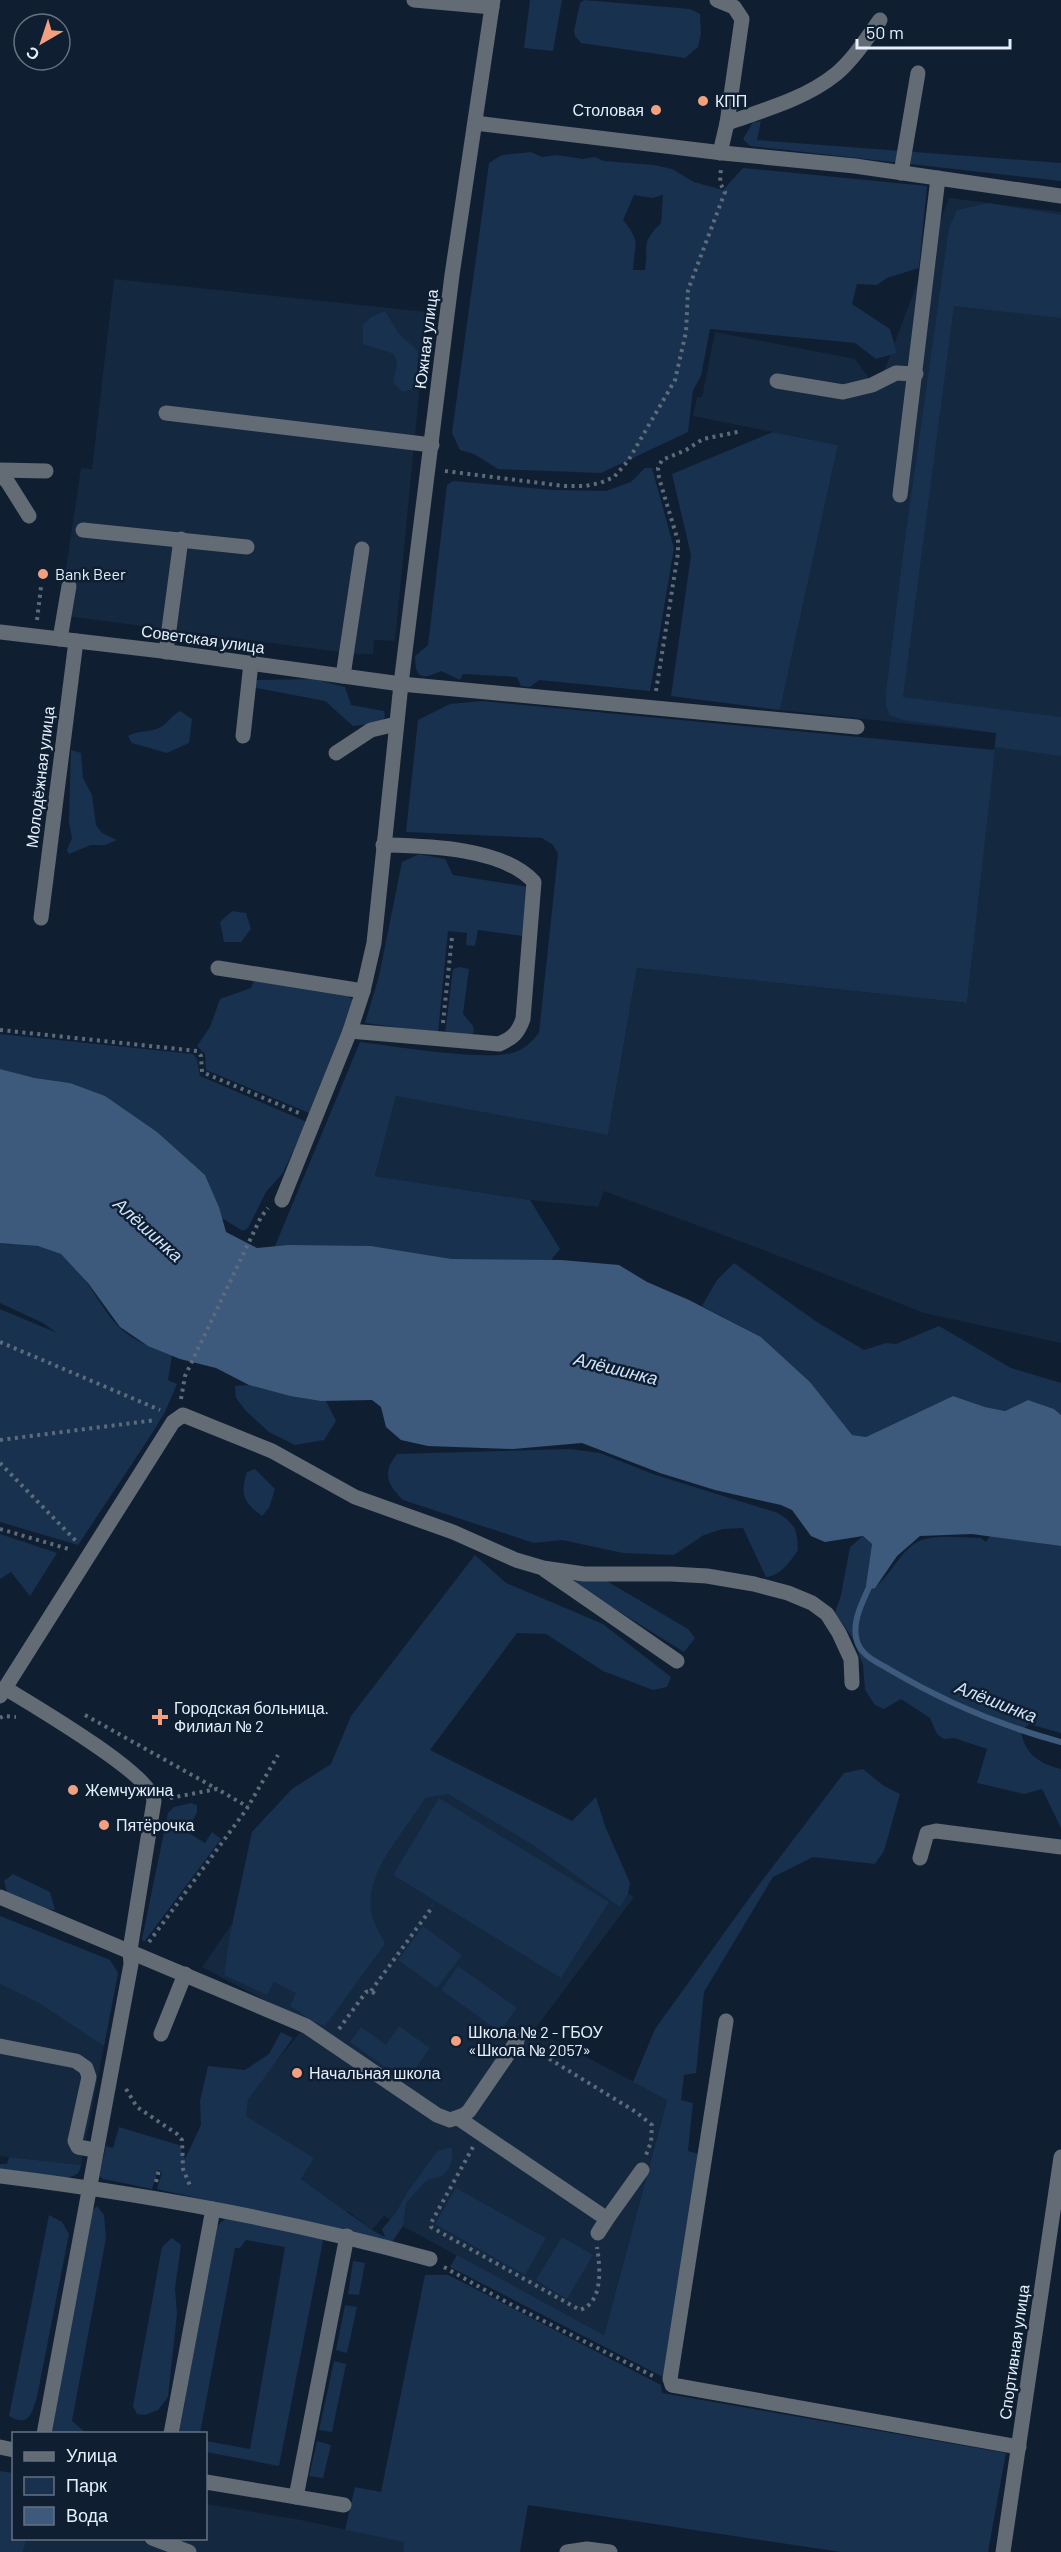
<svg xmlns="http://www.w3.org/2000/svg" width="1061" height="2552" font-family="Barlow,sans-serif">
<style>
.built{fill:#14283f}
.green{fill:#17314e;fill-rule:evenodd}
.water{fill:#3d5a7c}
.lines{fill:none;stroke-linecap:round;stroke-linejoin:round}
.stream{stroke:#3d5a7c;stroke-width:6}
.path{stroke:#5d6b7b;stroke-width:4;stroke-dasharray:3 4.5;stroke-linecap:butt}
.minor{stroke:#636b75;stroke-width:15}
.poi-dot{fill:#f2a080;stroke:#0f1f31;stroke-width:2}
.labels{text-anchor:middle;stroke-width:5;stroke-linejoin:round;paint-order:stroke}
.poi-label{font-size:16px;fill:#e5effc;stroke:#0f1f31;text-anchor:start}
.street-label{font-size:16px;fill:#e5effc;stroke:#0f1f31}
.water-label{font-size:18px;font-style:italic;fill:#cfe3fa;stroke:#0f1f31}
</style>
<rect width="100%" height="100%" fill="#0f1f31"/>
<g class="built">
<path d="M 949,198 L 1061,212 L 1061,1343 L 924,1313 L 753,1246 L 604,1191 L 598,1207 L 530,1200 L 375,1176 L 396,1095 L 608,1135 L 637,968 L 967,1003 L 996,733 L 780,710 L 838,445 L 693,416 L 697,397 L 702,397 L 715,332 L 855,359 L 877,390 Z"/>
<path d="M 114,279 L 427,312 L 395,641 L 374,640 L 373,654 L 355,654 L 59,615 L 81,468 L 92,469 Z"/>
<path d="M 364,1734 L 634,1897 L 534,2030 L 667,2099 L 604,2335 L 384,2216 L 372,2230 L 349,2212 L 191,2164 L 308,2023 L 202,1967 Z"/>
<path d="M 0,1916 L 110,1960 L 118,1973 L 81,2165 L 0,2156 Z"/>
<path d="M 206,2504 L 296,2519 L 405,2542 L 403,2552 L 23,2552 L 27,2539 L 206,2538 Z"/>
</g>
<g class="green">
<path d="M 530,0 L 562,0 L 553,51 L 524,48 Z"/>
<path d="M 584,0 L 690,9 L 700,14 L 701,34 L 698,47 L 685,58 L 581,43 L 575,36 L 574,31 L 580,3 Z"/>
<path d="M 761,121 L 757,140 L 1061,163 L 1061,181 L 750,146 L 743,139 L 753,122 Z"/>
<path d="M 531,152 L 542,157 L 557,155 L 583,159 L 595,157 L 604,161 L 654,165 L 672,169 L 694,182 L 723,190 L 743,168 L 927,186 L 919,268 L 887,278 L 877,285 L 857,284 L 852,304 L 890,329 L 897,353 L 876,359 L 855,343 L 710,329 L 701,376 L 693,390 L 688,432 L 601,473 L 498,469 L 474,454 L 460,450 L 452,433 L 489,163 L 502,155 ZM 634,195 L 652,198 L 663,195 L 661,223 C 640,244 649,244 645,270 L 633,270 C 634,243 642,243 623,220 Z"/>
<path d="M 988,203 L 1061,215 L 1061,318 L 954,306 L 903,697 L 1061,717 L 1061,756 L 995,747 L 996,733 L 903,720 L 890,715 L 886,706 L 886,693 L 903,554 L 949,227 L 957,210 Z"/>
<path d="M 385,311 L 399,334 L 418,351 L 416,388 L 402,392 L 393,382 L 397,363 L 394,354 L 363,344 L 363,325 L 371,317 Z"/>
<path d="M 773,432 L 838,445 L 780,710 L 671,696 L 691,555 L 672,474 Z"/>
<path d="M 645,468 L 652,468 L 674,548 L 650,691 L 539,680 L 530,687 L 521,686 L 517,677 L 463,674 L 460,680 L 441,671 C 422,680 415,679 415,656 L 428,645 L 447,485 L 453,481 L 554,490 L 606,491 L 631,482 Z"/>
<path d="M 194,636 L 223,636 L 240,643 L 238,648 L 209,647 L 194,641 Z"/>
<path d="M 314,679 L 345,687 L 351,705 L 384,711 L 385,717 L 381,723 L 353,726 L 325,701 L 251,687 L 256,680 Z"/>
<path d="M 482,701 L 995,750 L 967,1003 L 637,968 L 608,1135 L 396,1096 L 375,1176 L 530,1200 L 560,1249 L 551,1260 L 452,1259 L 371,1246 L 275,1246 L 360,1042 C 394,1046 491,1063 518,1051 C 528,1046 533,1040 539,1033 L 558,854 L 553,845 L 542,838 L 406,832 L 418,720 L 450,704 Z"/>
<path d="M 180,711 L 192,719 L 189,743 L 167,753 L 132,743 L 128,736 C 138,730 151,733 161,727 C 168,723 172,715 180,711 Z"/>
<path d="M 71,750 L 81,753 L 83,778 L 92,795 L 96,825 L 102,833 L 117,840 L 105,845 L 91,845 L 69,854 L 67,850 L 72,838 L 69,822 Z"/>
<path d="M 419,854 L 445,859 L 453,875 L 529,887 L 523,936 L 478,930 L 475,946 L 466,945 L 467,933 L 448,931 L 438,1033 L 365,1023 L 379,976 L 402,862 Z"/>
<path d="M 232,911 L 246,913 L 251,929 L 241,942 L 224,942 L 220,922 Z"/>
<path d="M 460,967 L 469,969 L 463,1014 L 473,1026 L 474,1032 L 471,1036 L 445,1034 L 453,969 Z"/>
<path d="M 254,981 L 347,995 L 354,1001 L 309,1113 L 206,1070 L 205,1054 L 197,1046 L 210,1027 L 220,999 L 251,988 Z"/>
<path d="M 0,1034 L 193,1054 L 197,1059 L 200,1076 L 307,1122 L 283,1173 L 266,1192 L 248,1228 L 243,1231 L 220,1217 L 219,1207 L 205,1175 L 70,1083 L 35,1078 L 0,1069 Z"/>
<path d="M 0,1243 C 20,1244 40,1244 59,1253 C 81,1264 101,1310 119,1327 C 133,1341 154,1348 172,1355 L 168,1380 L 177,1384 L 165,1412 L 151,1435 L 78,1545 L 0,1522 L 0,1309 L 57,1333 L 43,1323 L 0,1303 Z"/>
<path d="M 734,1263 L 817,1322 L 864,1350 L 886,1343 L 896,1344 L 939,1326 L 1011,1368 L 1061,1383 L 1061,1415 L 1054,1409 L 1028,1400 L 1005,1411 L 985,1407 L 953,1396 L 866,1437 L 851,1435 L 810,1382 L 761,1337 L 702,1306 L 717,1280 Z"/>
<path d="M 249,1385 L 290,1396 L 326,1401 L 336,1421 L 324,1440 L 295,1445 L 269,1432 L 246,1411 L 236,1398 L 235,1386 Z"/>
<path d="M 570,1449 L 600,1453 L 653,1474 L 778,1513 C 796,1525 797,1529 798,1550 C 790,1562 780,1576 766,1577 L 743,1528 L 723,1529 L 704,1535 L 674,1555 L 623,1553 L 562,1540 L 534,1543 L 403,1500 C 387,1484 382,1473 397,1454 Z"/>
<path d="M 255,1469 L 275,1489 L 269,1508 L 262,1516 C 243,1502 240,1494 247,1472 Z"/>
<path d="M 0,1534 L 57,1553 L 30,1596 L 11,1572 L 0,1579 Z"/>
<path d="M 863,1536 L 872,1544 L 866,1585 L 868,1590 C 887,1585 899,1550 919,1541 C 937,1534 962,1538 981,1538 L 986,1542 L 990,1536 L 1061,1546 L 1061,1733 L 1029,1724 L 1021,1731 C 1024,1753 1039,1764 1061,1769 L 1061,1828 L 1042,1789 L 1024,1794 L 977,1783 L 987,1749 L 954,1738 L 944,1739 L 937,1734 L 930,1718 L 901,1699 L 884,1709 L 875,1705 L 865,1690 L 863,1665 L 852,1637 L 835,1613 L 841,1595 L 850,1547 Z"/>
<path d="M 475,1555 L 506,1583 L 603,1624 L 671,1677 L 667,1687 L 653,1690 L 603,1671 L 546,1634 L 517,1633 L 430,1750 L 572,1821 L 596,1797 L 605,1826 L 630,1883 L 628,1894 L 620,1907 L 533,1845 L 448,1794 L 425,1798 C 407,1829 365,1872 371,1909 C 372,1921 380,1933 385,1944 L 325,2026 L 314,2022 L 290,2006 L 296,1993 L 274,1982 L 267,1995 L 224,1975 L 230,1934 L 252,1832 L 292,1789 L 331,1764 L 351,1716 Z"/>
<path d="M 574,1579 L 605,1580 L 688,1629 L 695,1638 L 684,1652 L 578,1586 Z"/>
<path d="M 863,1769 L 884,1786 L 900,1794 L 884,1851 L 875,1864 L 813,1857 L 773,1877 L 704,1992 L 696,2073 L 684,2075 L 681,2100 L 693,2103 L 688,2151 L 699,2154 L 663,2377 L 450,2267 L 457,2255 L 604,2335 L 667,2100 L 633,2082 L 655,2029 L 758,1886 L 844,1773 Z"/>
<path d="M 439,1798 L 609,1902 L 561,1978 L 393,1875 Z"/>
<path d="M 191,1803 L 197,1805 L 197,1812 L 187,1832 L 205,1843 L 212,1832 L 221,1839 L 144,1942 L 142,1939 L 168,1813 L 174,1807 Z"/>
<path d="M 13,1874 L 50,1892 L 55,1910 L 43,1908 L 7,1892 L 4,1881 Z"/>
<path d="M 0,1916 L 110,1960 L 118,1973 L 104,2046 L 39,2003 L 0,1984 Z"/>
<path d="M 423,1926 L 462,1955 L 437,1988 L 398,1960 Z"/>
<path d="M 458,1966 L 517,2008 L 500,2032 L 441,1990 Z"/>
<path d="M 399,2026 L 430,2048 L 406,2082 L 350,2042 L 361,2027 L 386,2045 Z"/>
<path d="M 281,2032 L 293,2038 L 248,2100 L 246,2116 L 314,2158 L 301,2179 L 372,2230 L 385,2237 L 382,2229 L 395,2214 L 407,2193 L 434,2155 L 438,2151 L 452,2147 L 452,2160 L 448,2170 L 442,2176 L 427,2180 L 406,2203 L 403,2226 L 392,2242 L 157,2189 L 162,2172 L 158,2170 L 152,2189 L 103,2179 L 99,2176 L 106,2146 L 113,2148 L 119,2127 L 179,2145 L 185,2159 L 201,2125 L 200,2101 L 208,2066 L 245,2070 L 269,2054 Z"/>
<path d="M 9,2157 L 81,2165 C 80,2170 79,2174 73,2176 C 59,2181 17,2172 0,2170 L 0,2164 L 7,2164 Z"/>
<path d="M 456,2188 L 546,2238 L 525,2275 L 435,2224 Z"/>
<path d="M 97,2206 L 104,2215 L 106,2238 L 72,2421 L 86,2433 L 52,2434 L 87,2216 Z"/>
<path d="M 49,2215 L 62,2222 L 69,2234 L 37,2397 C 32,2413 29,2428 9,2416 Z"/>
<path d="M 226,2218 L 322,2238 L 323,2241 L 279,2466 L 206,2452 L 206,2441 L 250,2449 L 285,2247 L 246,2240 L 240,2248 L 235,2248 L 200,2433 L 179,2434 L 216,2227 Z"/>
<path d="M 562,2237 L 593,2255 L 567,2299 L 536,2280 Z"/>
<path d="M 172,2238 L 181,2245 L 175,2288 L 177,2314 L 168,2397 L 158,2410 L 145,2415 L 137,2414 L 133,2406 L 162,2247 Z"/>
<path d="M 353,2261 L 365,2263 L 359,2295 L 348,2294 Z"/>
<path d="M 425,2275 L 448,2275 L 468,2285 L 661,2385 L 662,2393 L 1006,2453 L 988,2552 L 841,2552 L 528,2505 L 520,2552 L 403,2552 L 404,2542 L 345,2530 L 355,2487 L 381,2492 Z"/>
<path d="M 345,2305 L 357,2307 L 347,2353 L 336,2350 Z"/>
<path d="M 334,2361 L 346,2364 L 332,2432 L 319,2430 Z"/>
<path d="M 317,2441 L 331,2445 L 323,2478 L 309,2476 Z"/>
<path d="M 0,2471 L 13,2473 L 14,2538 L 27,2539 L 23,2552 L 0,2552 Z"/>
</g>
<path class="water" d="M 0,1069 L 35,1078 L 70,1083 L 105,1096 L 157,1132 L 205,1175 L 219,1207 L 226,1232 L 257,1248 L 288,1245 L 371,1246 L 452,1259 L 561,1260 L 619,1265 L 647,1282 L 689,1300 L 761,1337 L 810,1382 L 852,1435 L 866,1437 L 953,1396 L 985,1407 L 1005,1411 L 1028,1400 L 1054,1409 L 1061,1415 L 1061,1546 L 972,1534 L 920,1536 L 897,1556 L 875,1588 L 868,1590 L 866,1585 L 872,1544 L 863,1536 L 825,1542 L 811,1536 L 792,1510 L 781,1505 L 715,1490 L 660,1473 L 582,1443 L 513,1449 L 428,1446 L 401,1440 L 386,1427 L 381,1407 L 372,1400 L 321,1401 L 290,1396 L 249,1385 L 216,1368 L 180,1359 L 148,1346 L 120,1327 L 88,1283 L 61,1254 L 38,1246 L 0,1243 Z"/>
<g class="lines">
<path class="stream" d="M 870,1585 C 862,1603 849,1626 859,1646 C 865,1658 881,1664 892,1671 C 945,1702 1001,1726 1061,1742"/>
<g class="path">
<path d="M 445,471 L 564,486 L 585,486 L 600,483 L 614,477 L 628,461 L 675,380 L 686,332 L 688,290 L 725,192 L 720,183 L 721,167"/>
<path d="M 37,620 L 41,587"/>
<path d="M 656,691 L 678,553 L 678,541 L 659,478 L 658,468 L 662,460 L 686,450 L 703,439 L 742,431"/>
<path d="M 443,1023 L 452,937"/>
<path d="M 0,1030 L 197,1051 L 201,1056 L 202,1072 L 299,1113"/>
<path d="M 0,1342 L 160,1410"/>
<path d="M 181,1399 L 185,1376 L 261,1217 L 268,1208"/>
<path d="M 0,1440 L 156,1420"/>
<path d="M 0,1463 L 77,1542"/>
<path d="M 0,1529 L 72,1550"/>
<path d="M 85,1715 L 217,1789"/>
<path d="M 0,1718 L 3,1716 L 16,1717"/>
<path d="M 170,1798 L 217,1789 L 248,1807"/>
<path d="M 149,1942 L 246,1810 L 278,1755"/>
<path d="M 371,1991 L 433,1906"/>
<path d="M 339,2029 L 366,1992 L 371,1991 L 378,1996"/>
<path d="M 530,2047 L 636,2112 L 652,2125 L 651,2142 L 646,2155"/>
<path d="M 126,2089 L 137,2107 L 177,2134 L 182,2140 L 183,2169 L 191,2188"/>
<path d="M 473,2147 L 431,2223 L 431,2227 L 580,2310 C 604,2302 600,2266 597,2247"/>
<path d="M 156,2182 L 159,2170"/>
<path d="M 444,2267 L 508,2303 L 653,2376"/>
</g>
<g class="minor">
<path d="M 414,0 L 492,7"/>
<path d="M 717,0 L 734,7 L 742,19 L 727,123 L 720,153"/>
<path d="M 475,123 L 723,153 L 855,166 L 1061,196"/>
<path d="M 727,123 C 764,110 805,99 836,74 C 853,60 867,38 880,20"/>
<path d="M 901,173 L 918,73"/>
<path d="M 777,381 L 843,392 L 872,385 L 896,373 L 916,374"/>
<path d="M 166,413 L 432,445"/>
<path d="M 0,470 L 46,471"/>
<path d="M 0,475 L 7,481 L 29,516"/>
<path d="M 900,495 L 938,178"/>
<path d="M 83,530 L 247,547"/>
<path d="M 0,632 L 162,651 L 401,684 L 857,727"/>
<path d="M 60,639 L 69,586"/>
<path d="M 166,652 L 181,539"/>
<path d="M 343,676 L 362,549"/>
<path d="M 243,736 L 251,663"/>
<path d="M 336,753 L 371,730 L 396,724"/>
<path d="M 41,918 L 76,641"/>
<path d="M 218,968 L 363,991"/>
<path d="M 350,1031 L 499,1044 C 513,1038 518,1033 523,1019 L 534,882 C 502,847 427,846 383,845"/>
<path d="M 282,1200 L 350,1031 L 363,991 L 374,943 L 401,684 L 452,275 L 493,0"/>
<path d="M 545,1570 L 677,1661"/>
<path d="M 5,1688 C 31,1704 153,1775 154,1801 L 130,1950 L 131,1964 L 44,2434"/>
<path d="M 0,1696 L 173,1422 L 183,1415 L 272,1451 L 355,1497 L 453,1532 L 516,1560 L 543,1568 L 584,1574 L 671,1574 L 707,1576 L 754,1584 L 788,1593 L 812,1603 L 827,1614 L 839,1633 L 851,1659 L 852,1683"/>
<path d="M 920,1858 L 927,1833 L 936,1831 L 1061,1847"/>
<path d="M 0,1897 L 306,2026 L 437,2115 L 450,2120 L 464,2115 L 469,2111 L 517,2041"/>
<path d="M 726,2021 L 670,2379 L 672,2385 L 1019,2447"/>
<path d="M 161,2034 L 185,1974"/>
<path d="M 0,2046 L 76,2061 L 86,2068 L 89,2077 L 75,2141 L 78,2147 L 95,2150"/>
<path d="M 458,2118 L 607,2219 L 642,2170"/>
<path d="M 0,2176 C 145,2194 289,2220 430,2259"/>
<path d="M 598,2233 L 607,2219"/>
<path d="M 171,2434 L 213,2209"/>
<path d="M 0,2447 L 14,2450"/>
<path d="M 206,2482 L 344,2505"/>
<path d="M 296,2497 L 347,2236"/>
<path d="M 152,2538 L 189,2552"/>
<path d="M 567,2552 L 587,2549 L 610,2552"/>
<path d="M 1003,2552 L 1061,2157"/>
</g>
</g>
<g class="poi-dot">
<circle cx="703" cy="101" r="6"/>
<circle cx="656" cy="110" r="6"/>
<circle cx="43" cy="574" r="6"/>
<path d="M157 1708h6v6h6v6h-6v6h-6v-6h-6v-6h6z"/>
<circle cx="73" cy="1790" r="6"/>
<circle cx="104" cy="1825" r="6"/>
<circle cx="456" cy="2041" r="6"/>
<circle cx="297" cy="2073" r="6"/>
</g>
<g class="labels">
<g class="poi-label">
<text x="715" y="107">КПП</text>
<text x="644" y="116" text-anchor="end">Столовая</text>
<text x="55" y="580">Bank Beer</text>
<text x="174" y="1714">Городская больница.<tspan x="174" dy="18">Филиал № 2</tspan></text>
<text x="85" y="1796">Жемчужина</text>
<text x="116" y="1831">Пятёрочка</text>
<text x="468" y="2038">Школа № 2 - ГБОУ<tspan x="468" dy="18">«Школа № 2057»</tspan></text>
<text x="309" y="2079">Начальная школа</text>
</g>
<g class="street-label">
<text transform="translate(426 339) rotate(-83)" y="6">Южная улица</text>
<text transform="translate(203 639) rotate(8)" y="6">Советская улица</text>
<text transform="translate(40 777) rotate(-83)" y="6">Молодёжная улица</text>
<text transform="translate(1014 2352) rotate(-82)" y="6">Спортивная улица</text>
</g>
<g class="water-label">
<text transform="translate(148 1230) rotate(42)" y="6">Алёшинка</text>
<text transform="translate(616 1369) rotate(14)" y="6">Алёшинка</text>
<text transform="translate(996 1702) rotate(21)" y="6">Алёшинка</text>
</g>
</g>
<rect x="12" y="2432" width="195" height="108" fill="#0f1f31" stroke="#657282" stroke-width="1.5"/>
<rect x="24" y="2452" width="30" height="9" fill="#636b75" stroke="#657282" stroke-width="1.5"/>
<text x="66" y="2462" font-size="18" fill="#e5effc">Улица</text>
<rect x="24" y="2477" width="30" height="18" fill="#17314e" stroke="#657282" stroke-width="1.5"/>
<text x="66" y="2492" font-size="18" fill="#e5effc">Парк</text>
<rect x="24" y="2507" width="30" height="18" fill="#3d5a7c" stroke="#657282" stroke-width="1.5"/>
<text x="66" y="2522" font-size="18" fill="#e5effc">Вода</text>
<g transform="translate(42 42) rotate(219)"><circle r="28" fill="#0f1f31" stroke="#657282" stroke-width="1.5"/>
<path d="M0-4.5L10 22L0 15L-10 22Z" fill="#f2a080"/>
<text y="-9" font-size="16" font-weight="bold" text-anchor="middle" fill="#e5effc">С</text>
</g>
<path d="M857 39v9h153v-9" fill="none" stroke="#e5effc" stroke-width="3"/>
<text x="866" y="39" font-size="18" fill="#e5effc" stroke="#0f1f31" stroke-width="4.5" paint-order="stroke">50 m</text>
</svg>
